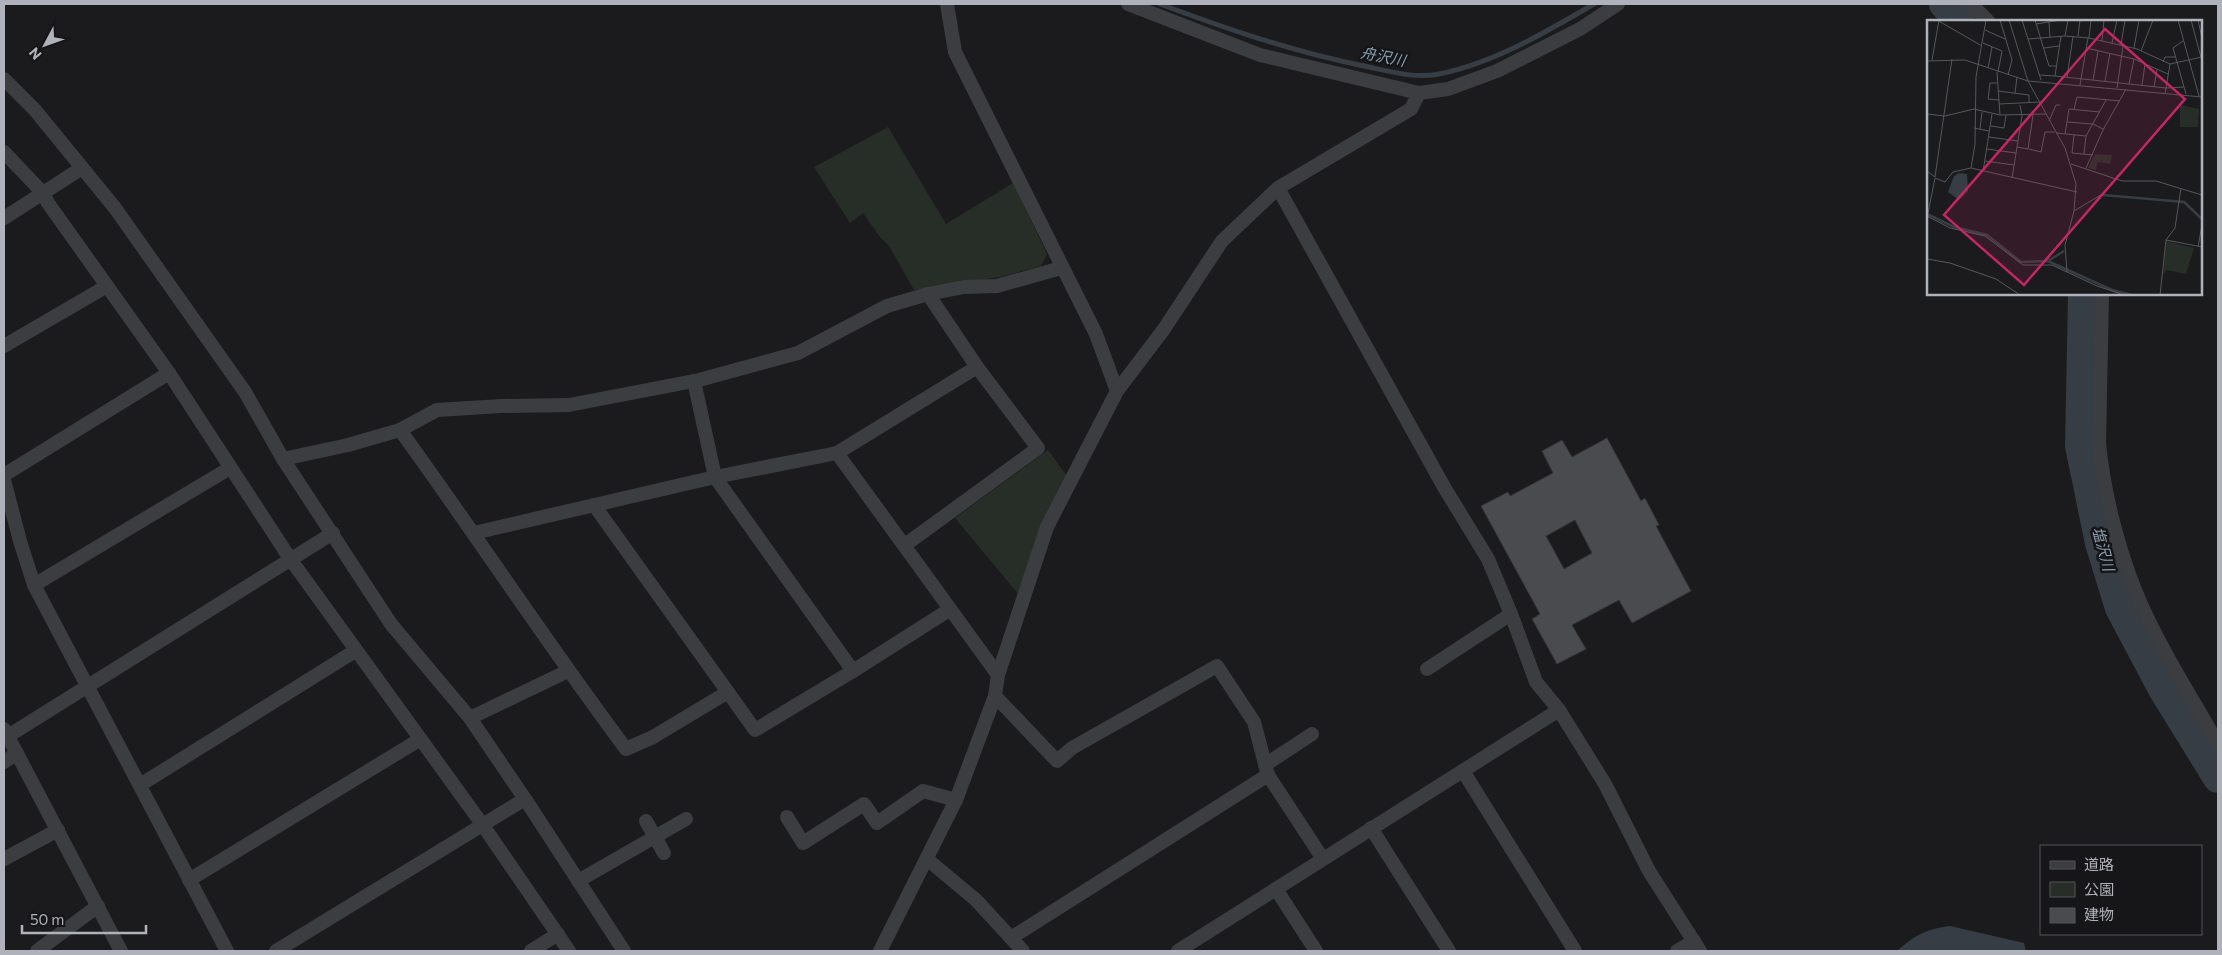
<svg xmlns="http://www.w3.org/2000/svg" width="2222" height="955" font-family="Commissioner,'Noto Sans JP',sans-serif">
<style>
.green{fill:#272e28}
.water{fill:#363d44}
.lines{fill:none;stroke-linecap:round;stroke-linejoin:round}
.stream{stroke:#363d44;stroke-width:5}
.river{stroke:#363d44;stroke-width:30}
.building{fill:#4a4b4e;stroke:#353538;fill-rule:evenodd}
.street{stroke:#3c3d41;stroke-width:14}
.labels{text-anchor:middle;stroke-width:5;stroke-linejoin:round;paint-order:stroke}
.water-label{font-size:15px;font-style:italic;fill:#8a9fb1;stroke:#161618}
.inset-river{fill:none;stroke:#363d44;stroke-width:2.5}
.inset-road{fill:none;stroke:#56575c;stroke-width:1}
.view{fill:#c02764;fill-opacity:0.15;stroke:#c02764;stroke-width:2.5}
.inset-edge{fill:none;stroke:#afb2ba;stroke-width:2.5}
</style>
<rect width="100%" height="100%" fill="#1b1b1d"/>
<g class="green">
<path d="M 888,127 L 946,224 L 1013,183 L 1047,254 L 1041,266 L 1000,277 L 914,290 L 889,246 L 880,237 L 863,213 L 850,223 L 814,167 Z"/>
<path d="M 1048,450 L 1067,476 L 1039,530 L 1019,595 L 955,518 Z"/>
</g>
<path class="water" d="M 1950,926 L 2024,943 L 2026,951 L 1897,951 C 1915,935 1926,929 1950,926 Z"/>
<g class="lines">
<path class="stream" d="M 1160,4 C 1227,29 1294,52 1364,66 C 1388,71 1414,79 1439,74 C 1494,63 1546,32 1594,4"/>
<g class="river">
<path d="M 1944,4 L 1960,21"/>
<path d="M 2083,294 L 2080,446 L 2100,543 L 2120,608 L 2163,689 L 2218,778"/>
</g>
</g>
<path class="building" d="M 1607,438 L 1641,501 L 1645,498 L 1659,525 L 1656,526 L 1691,591 L 1632,623 L 1619,600 L 1572,625 L 1586,649 L 1557,664 L 1532,619 L 1540,614 L 1481,506 L 1508,492 L 1510,496 L 1553,473 L 1542,451 L 1562,440 L 1572,457 ZM 1575,520 L 1592,553 L 1564,569 L 1546,536 Z"/>
<g class="lines">
<g class="street">
<path d="M 947,4 L 955,52 L 1096,334 L 1117,391"/>
<path d="M 1128,4 L 1260,55 L 1419,93 L 1448,89 L 1497,71 L 1580,29 L 1618,4"/>
<path d="M 1971,4 L 1988,21"/>
<path d="M 4,79 L 35,110 L 115,208 L 245,392 L 283,459 L 391,624 L 470,718 L 529,805 L 624,951"/>
<path d="M 4,152 L 43,193 L 48,203 L 169,373 L 291,560 L 482,824 L 569,951"/>
<path d="M 1278,188 L 1444,487 L 1488,559 L 1511,614 L 1536,682 L 1559,710 L 1605,784 L 1649,871 L 1700,951"/>
<path d="M 4,218 L 82,168"/>
<path d="M 2102,294 L 2099,443 C 2104,495 2120,557 2141,604 C 2163,653 2192,698 2218,744"/>
<path d="M 4,346 L 107,286"/>
<path d="M 694,381 L 715,477 L 853,671"/>
<path d="M 400,430 C 477,536 548,645 626,749 L 653,737 L 728,692"/>
<path d="M 837,453 L 998,675"/>
<path d="M 283,459 L 348,445 L 400,430 L 437,410 L 501,406 L 569,405 L 699,380 L 798,353 L 887,306 L 928,294 L 964,287 L 997,286 L 1061,268"/>
<path d="M 4,475 L 169,373"/>
<path d="M 4,480 L 20,541 L 34,585 L 227,951"/>
<path d="M 594,505 L 755,730 L 853,671 L 949,610"/>
<path d="M 474,533 L 715,477 L 837,453 L 977,367"/>
<path d="M 905,545 L 1038,448 L 977,367 L 928,294"/>
<path d="M 34,585 L 230,468"/>
<path d="M 1427,669 L 1511,614"/>
<path d="M 995,696 L 1057,761 L 1072,748 L 1217,666 L 1254,722 L 1268,775"/>
<path d="M 470,718 L 568,671"/>
<path d="M 4,729 L 121,951"/>
<path d="M 8,736 L 333,533"/>
<path d="M 4,762 L 17,753"/>
<path d="M 1265,765 L 1312,734"/>
<path d="M 1463,771 L 1575,951"/>
<path d="M 140,785 L 355,651"/>
<path d="M 787,817 L 803,843 L 864,804 L 877,823 L 923,791 L 956,800"/>
<path d="M 646,821 L 664,853"/>
<path d="M 1371,828 L 1449,951"/>
<path d="M 4,859 L 58,830"/>
<path d="M 927,859 L 976,900 L 1023,951"/>
<path d="M 189,880 L 419,740"/>
<path d="M 578,881 L 686,819"/>
<path d="M 1276,889 L 1316,951"/>
<path d="M 1011,938 L 1268,775 L 1323,859"/>
<path d="M 37,951 L 98,906"/>
<path d="M 276,951 L 525,799"/>
<path d="M 531,951 L 558,934"/>
<path d="M 880,951 L 956,800 L 995,696 L 998,675 L 1047,527 L 1117,391 L 1164,329 L 1222,241 L 1278,188 L 1411,109 L 1419,93"/>
<path d="M 1178,951 L 1559,710"/>
<path d="M 1677,951 L 1694,941"/>
</g>
</g>
<g class="labels">
<g class="water-label">
<text transform="translate(1383 57) rotate(11)" y="5">舟沢川</text>
<text transform="translate(2103 549) rotate(75)" y="5">塩沢川</text>
</g>
</g>
<g transform="translate(1927 20)">
<rect width="275" height="275" fill="#1b1b1d"/>
<path d="M 253,85 L 272,89 L 271,107 L 253,107 ZM 168,134 L 185,135 L 183,144 L 171,142 L 169,150 L 161,148 ZM 239,221 L 267,228 L 259,254 L 240,250 L 236,254 Z" fill="#272e28"/>
<path d="M 32,153 L 40,154 L 41,171 L 32,180 L 21,172 L 27,156 Z" fill="#363d44"/>
<path class="inset-river" d="M 176,175 L 257,182 L 275,199M 0,194 L 27,207 L 60,215 L 94,242 L 121,241 L 185,270 L 205,275M 121,241 L 137,231"/>
<path class="inset-road" d="M 10,0 L 55,26M 73,0 L 85,40 L 81,55M 82,0 L 101,61 L 138,128 L 149,164 L 147,191 L 138,225 L 140,252M 95,0 L 114,60M 108,0 L 122,46 L 129,46M 251,0 L 272,76M 264,0 L 275,41M 271,0 L 275,18M 122,2 L 123,17M 109,4 L 134,0M 58,10 L 78,19M 134,16 L 128,56 L 239,68 L 257,67M 138,16 L 141,0M 151,16 L 153,0M 162,18 L 164,0M 101,19 L 138,16 L 162,18 L 210,29 L 243,44 L 275,37M 175,21 L 177,0M 256,21 L 246,28 L 259,74M 56,23 L 75,31 L 71,52M 185,23 L 190,0M 194,25 L 198,0M 117,28 L 132,26M 159,28 L 207,39 L 241,54M 207,28 L 212,0M 214,31 L 226,0M 5,40 L 12,0M 0,41 L 38,40 L 101,61 L 275,77M 236,42 L 238,37 L 248,37M 61,48 L 65,27M 70,52 L 73,95M 112,55 L 128,56M 140,58 L 146,16M 166,60 L 171,31M 178,61 L 183,33M 70,63 L 63,63 L 61,79 L 72,80M 202,64 L 207,39M 153,65 L 161,18M 215,65 L 218,44M 227,67 L 230,50M 190,68 L 196,26M 71,71 L 102,75 L 102,83M 88,73 L 90,57M 238,74 L 243,44M 72,84 L 114,82M 147,89 L 150,77 L 193,81M 0,94 L 18,96 L 47,89 L 73,95 L 119,94M 122,101 L 129,85 L 133,85M 140,102 L 166,104 L 176,109M 64,106 L 77,108 L 79,95M 47,108 L 62,111M 53,109 L 55,92M 129,113 L 159,116M 138,114 L 142,89 L 173,92M 147,115 L 145,133 L 166,135M 62,117 L 91,121M 90,127 L 101,129 L 106,95M 60,129 L 89,133M 102,129 L 114,132 L 118,112 L 128,112M 157,134 L 159,116 L 179,80M 58,141 L 87,145M 144,144 L 195,161 L 229,161 L 275,175M 44,148 L 150,172M 159,148 L 176,110 L 199,69M 0,151 L 8,157 L 25,39M 56,152 L 65,94M 85,158 L 95,96 L 93,85M 147,191 L 177,173M 1,193 L 8,158 L 18,162 L 26,152 L 44,148 L 48,124 L 49,57 L 59,0M 0,196 L 23,208 L 58,216 L 96,245 L 125,245 L 170,266 L 197,275M 239,220 L 275,227M 271,227 L 275,205M 0,239 L 23,243 L 69,259 L 93,275M 233,275 L 239,220 L 248,208 L 254,168"/>
<path class="view" d="M 178,9 L 258,79 L 97,265 L 17,195 Z"/>
<rect width="275" height="275" class="inset-edge"/>
</g>
<rect width="2222" height="955" fill="none" stroke="#afb2ba" stroke-width="10"/>
<rect x="2040" y="845" width="162" height="90" fill="#161618" stroke="#535459"/>
<rect x="2050" y="861" width="25" height="8" fill="#3c3d41" stroke="#535459"/>
<text x="2084" y="870" font-size="15" fill="#afb2ba">道路</text>
<rect x="2050" y="882" width="25" height="15" fill="#272e28" stroke="#535459"/>
<text x="2084" y="895" font-size="15" fill="#afb2ba">公園</text>
<rect x="2050" y="908" width="25" height="15" fill="#4a4b4e" stroke="#535459"/>
<text x="2084" y="920" font-size="15" fill="#afb2ba">建物</text>
<g transform="translate(45 45) rotate(229)" stroke="#161618" stroke-width="4" paint-order="stroke">
<path d="M0-4L9 19L0 12L-9 19Z" fill="#afb2ba"/>
<text y="-8" font-size="14" font-weight="bold" text-anchor="middle" fill="#afb2ba">N</text>
</g>
<path d="M22 925v8h124v-8" fill="none" stroke="#afb2ba" stroke-width="2.5"/>
<text x="30" y="925" font-size="15" fill="#afb2ba" stroke="#161618" stroke-width="4" paint-order="stroke">50 m</text>
</svg>
